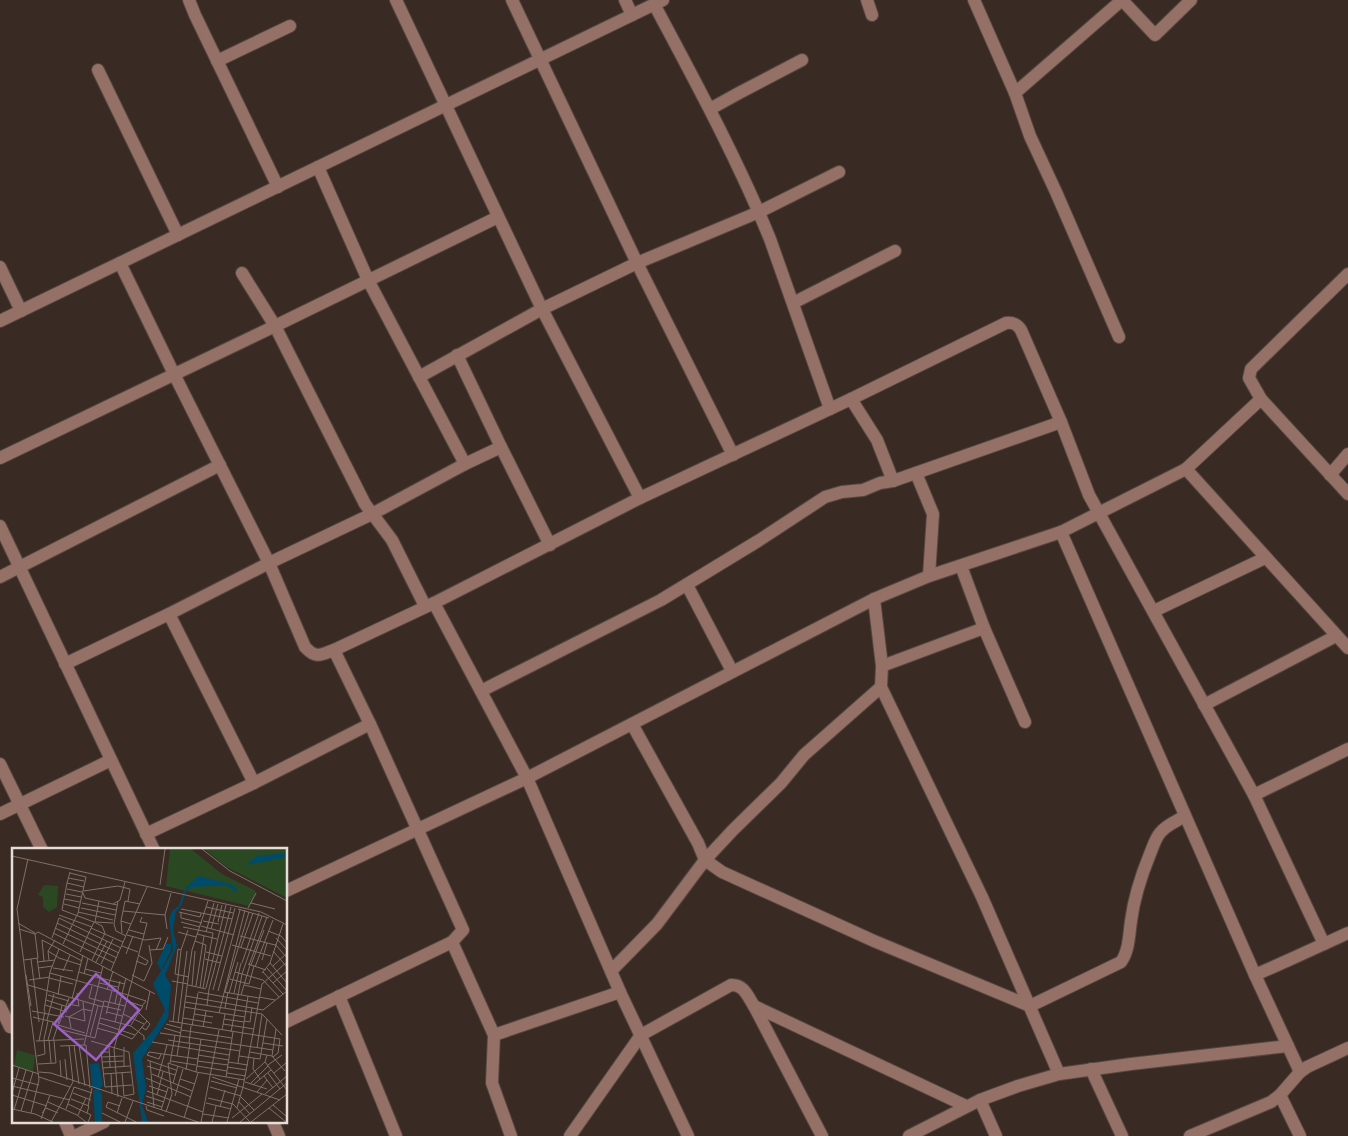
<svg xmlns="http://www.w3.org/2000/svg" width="1348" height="1136" font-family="'Libre Baskerville',serif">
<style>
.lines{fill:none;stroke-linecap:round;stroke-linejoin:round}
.minor-casing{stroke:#554740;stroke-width:14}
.minor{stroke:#947067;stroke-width:12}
.inset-road{fill:none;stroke:#7f726b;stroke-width:1}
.view{fill:#9b61c6;fill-opacity:0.15;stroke:#9b61c6;stroke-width:2.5}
.inset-edge{fill:none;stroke:#e7ddd8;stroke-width:2.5}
</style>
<rect width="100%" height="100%" fill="#392a23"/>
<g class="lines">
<g class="minor-casing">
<g id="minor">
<path d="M 189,0 L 195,15 L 278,187"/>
<path d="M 396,0 L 542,309 L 640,498"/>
<path d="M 512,0 L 637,263 L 733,455"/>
<path d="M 625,0 L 632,15"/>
<path d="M 867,0 L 872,15"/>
<path d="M 974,0 L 1015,93 L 1030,136 L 1056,192 L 1119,337"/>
<path d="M 1122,0 L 1155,35 L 1191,0"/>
<path d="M 654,4 C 695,81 737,158 770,239 L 830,409"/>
<path d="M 217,61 L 290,26"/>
<path d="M 98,70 L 178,235"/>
<path d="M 1015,93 L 1122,0"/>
<path d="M 710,109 L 739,93 L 802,60"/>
<path d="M 318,167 L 368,280 L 465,464"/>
<path d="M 120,263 L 174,374 L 269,563 L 305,647 C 316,659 320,655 334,650 L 434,603 L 640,498 L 851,399 L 1006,323 C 1013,322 1017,324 1021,330 L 1061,422 L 1089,495 L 1254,795 L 1324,944"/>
<path d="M 0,267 L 21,311"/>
<path d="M 242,273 L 275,326 L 365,504 L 392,540 L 425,606"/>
<path d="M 1348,274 L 1251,369 L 1249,378 L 1261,399 L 1348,494"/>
<path d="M 793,303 L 895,251"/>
<path d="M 0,321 L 663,0"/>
<path d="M 457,355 L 501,447 L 550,545"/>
<path d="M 419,377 L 542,309 L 637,263 L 759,212 L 839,172"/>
<path d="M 851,399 L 877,440 L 893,481"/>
<path d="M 0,458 L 275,326 L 498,217"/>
<path d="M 1186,469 L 1348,648"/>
<path d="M 916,473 L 933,514 L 929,576"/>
<path d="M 1330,475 L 1348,454"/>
<path d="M 0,526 L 154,850"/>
<path d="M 1061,532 L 1255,975 L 1300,1072 L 1280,1095 L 1271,1102 L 1190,1136"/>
<path d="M 961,566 L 984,628 L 1025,722"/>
<path d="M 0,577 L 220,465"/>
<path d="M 687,585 L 732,671"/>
<path d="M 874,599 L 882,666 L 881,687"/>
<path d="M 434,603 L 527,778 L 620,992 L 688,1136"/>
<path d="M 1154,611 L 1265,558"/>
<path d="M 169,614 L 254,783"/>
<path d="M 65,664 L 169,614 L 269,563 L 372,514 L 465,464 L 501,447"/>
<path d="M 882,666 L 984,628"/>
<path d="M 481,691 L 661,600 L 758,541 L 825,497 L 842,492 L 863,490 L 880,483 L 893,481 L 1061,422"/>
<path d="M 1204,705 L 1336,636"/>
<path d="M 632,724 L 698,843 L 705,860 L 722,872 L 874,941 L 1030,1006 L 1121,962 C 1129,951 1129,935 1131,921 C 1134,898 1141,876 1150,854 C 1153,847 1155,839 1160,833 C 1166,825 1177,821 1185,816"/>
<path d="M 0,764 L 42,850"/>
<path d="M 1254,795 L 1348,749"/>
<path d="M 0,814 L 111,760"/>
<path d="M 146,834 L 254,783 L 370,724"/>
<path d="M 286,891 L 527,778 L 874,599 L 929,576 L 1061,532 L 1186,469 L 1261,399"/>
<path d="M 452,942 L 494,1035"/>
<path d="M 611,971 L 657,924 L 705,860 L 733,830 L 781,783 L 804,755 L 881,687 L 982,897 L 1059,1074"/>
<path d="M 1255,975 L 1291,959 L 1348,933"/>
<path d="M 339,996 L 396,1136"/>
<path d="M 0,1006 L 10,1027"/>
<path d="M 754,1006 L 966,1106"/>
<path d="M 286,1022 L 452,942 L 463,930 L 370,724 L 334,650"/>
<path d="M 1091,1069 L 1122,1136"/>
<path d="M 1300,1072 L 1307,1067 L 1348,1048"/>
<path d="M 1280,1095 L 1300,1136"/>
<path d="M 980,1100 L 996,1136"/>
<path d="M 65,1122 L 71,1136"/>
<path d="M 273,1122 L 279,1136"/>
<path d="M 75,1136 L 104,1122"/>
<path d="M 511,1136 L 492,1083 L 494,1035 L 620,992"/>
<path d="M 570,1136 L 641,1035 L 731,985 C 744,984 748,997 754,1006 L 822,1136"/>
<path d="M 909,1136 L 980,1100 L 1018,1086 L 1059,1074 L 1131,1064 L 1288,1046"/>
</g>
</g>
<use href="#minor" class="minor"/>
</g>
<g transform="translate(12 848)">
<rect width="275" height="275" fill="#392a23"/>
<path d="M 158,1 L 179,1 L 210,26 L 244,43 L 237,58 L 154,38 ZM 192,1 L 275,1 L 275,50 L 215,19 ZM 32,37 L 46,38 L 45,59 L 37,64 L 31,59 L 31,49 L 26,47 ZM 5,202 L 23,207 L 21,223 L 2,217 Z" fill="#2a4923"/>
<path d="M 275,5 L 275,9 L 234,17 L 245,8 ZM 186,28 L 219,36 L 226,42 L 223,44 L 215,37 L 180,39 L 174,42 L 170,56 L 164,64 L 161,82 L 165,98 L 153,127 L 159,137 L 156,170 L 130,211 L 134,240 L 130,257 L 136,274 L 130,274 L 121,205 L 143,180 L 153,162 L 141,136 L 161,103 L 157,71 L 160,63 L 167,57 L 173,40 ZM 154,96 L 159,96 L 159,103 L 149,122 L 145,115 ZM 87,215 L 91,236 L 87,243 L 90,245 L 90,274 L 83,274 L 81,243 L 84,241 L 80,239 L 78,216 Z" fill="#004a6a"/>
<path class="inset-road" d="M 190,1 L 218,23 L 275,53M 0,8 L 249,64 L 275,77M 16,11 L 5,61 L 27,232 L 19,265M 58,24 L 55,35 L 72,39M 56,30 L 72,33M 55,35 L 50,62 L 82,74 L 90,78 L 93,85 L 80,112M 148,37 L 153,1M 55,41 L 70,44M 71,43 L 106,38 L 118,41 L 116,53M 71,45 L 73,50 L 105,57M 54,46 L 69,49M 52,51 L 68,54M 87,53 L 83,74 L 101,75M 106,53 L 102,76 L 104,83 L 114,88M 70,55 L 104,62M 239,55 L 263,61M 52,56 L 67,60M 101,56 L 108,52 L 113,34M 194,59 L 221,65M 69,60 L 103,67M 236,60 L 244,45M 169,61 L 220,71M 226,61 L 257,70M 111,63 L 153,67M 66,64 L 101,72M 167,64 L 188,69 L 189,65M 169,65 L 169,70 L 190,75M 47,67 L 80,79M 109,73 L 113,53 L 128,56M 191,73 L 207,76M 169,74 L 188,79M 206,74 L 210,57M 6,75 L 23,85M 45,75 L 107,105M 189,78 L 222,87M 171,79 L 201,85M 43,80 L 105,110M 79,80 L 111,94M 7,81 L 23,86M 155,81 L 153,67 L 159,45M 199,81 L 206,56M 117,82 L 132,86M 256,83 L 269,88 L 275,95M 166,84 L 184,89M 194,84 L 202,55M 41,85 L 102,115M 110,85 L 109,73 L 119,76M 185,86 L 205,91M 115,87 L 133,92 L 149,90 L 144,102M 228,88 L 263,97M 40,90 L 47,70 L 109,100M 264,90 L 275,102M 183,93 L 194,97 L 188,140M 51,96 L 66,65 L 74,29 L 58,25M 263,96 L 275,110M 220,97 L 259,108M 110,98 L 126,104M 229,99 L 241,65M 138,102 L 151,101 L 156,89M 169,102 L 166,101 L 163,126 L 177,129M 36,103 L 47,110 L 69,117M 261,103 L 275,119M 68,104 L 82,74M 194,104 L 210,108M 114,106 L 121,88M 25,110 L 28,131M 19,111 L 27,174M 193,111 L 209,115M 12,112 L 26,110 L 23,86 L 26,84 L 143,146M 37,112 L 36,103 L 43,92M 250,112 L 255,95M 32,113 L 30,92 L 70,113M 124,113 L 134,117 L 136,113 L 126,107M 25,114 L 43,112M 84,114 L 95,93M 230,115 L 247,65M 258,115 L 275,135M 89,116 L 101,91M 236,116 L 254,122M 237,117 L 255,69M 239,117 L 252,82M 261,118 L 275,105M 243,119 L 261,72M 26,120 L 41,118M 41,120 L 61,123M 73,121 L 89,125M 99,122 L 135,39M 51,123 L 58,107M 67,124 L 87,130M 223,124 L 251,132 L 267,149M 251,124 L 271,146M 38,125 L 116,147M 250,125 L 258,115 L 271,76M 72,126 L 76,110M 14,127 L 19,158M 120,127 L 132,133 L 140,115 L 137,97M 37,130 L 61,136M 88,130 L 113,136M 218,131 L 237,136 L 242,118M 17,132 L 38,129M 160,133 L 176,136M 87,135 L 106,139M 261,135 L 275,123M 16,137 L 91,159M 176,137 L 194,141M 232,137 L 249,141M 80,138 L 77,150 L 92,154M 180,138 L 183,103M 184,138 L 192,88M 191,140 L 201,85M 194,140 L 214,57M 197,141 L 219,59M 95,142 L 101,123M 201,142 L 223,60M 206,143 L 228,62M 186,144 L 246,155M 212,144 L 247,150M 213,144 L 237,64M 217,145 L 226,114M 222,145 L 229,115M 36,147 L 57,153M 46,147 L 49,128M 116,147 L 134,153M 229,147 L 238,117M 174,148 L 251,162 L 275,143 L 255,120M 247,149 L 263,152M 60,151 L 71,107M 34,152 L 56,159M 115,153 L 130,158 L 134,153M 173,154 L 250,166 L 270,187M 103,155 L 108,133M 56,156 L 67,158 L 65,145M 33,157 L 55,164M 50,157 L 46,177 L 73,185M 195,157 L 197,141M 91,158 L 109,162M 172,159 L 233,169M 213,160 L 216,144M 134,162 L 138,143M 20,163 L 52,169M 32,163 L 38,124 L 47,101M 95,164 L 110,168M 207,165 L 233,62M 94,166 L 100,143M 111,166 L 132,176M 182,166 L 201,169M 53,168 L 73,173 L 71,154M 21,169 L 45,175M 88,170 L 119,178 L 132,188 L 132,192M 171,170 L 200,175M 212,171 L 232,174M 35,172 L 42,146M 157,173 L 268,191 L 266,205 L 261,209M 232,173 L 238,174 L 240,159M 103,174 L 114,130M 161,174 L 169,102 L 176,82M 87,175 L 123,187M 166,175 L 175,103M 47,176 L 57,150M 154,176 L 169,180M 170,176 L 180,102 L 196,53M 211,176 L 242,181M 119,177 L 131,158M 180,178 L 186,145M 129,179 L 134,182 L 138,176 L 135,173M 191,179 L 194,163M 59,180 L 57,169 L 71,161 L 80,163M 85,180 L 106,186M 152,180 L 169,185M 50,182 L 83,190 L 92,153 L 113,158M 169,182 L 220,190M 210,182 L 213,166M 219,184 L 230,126 L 250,68M 106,185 L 120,191 L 135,173 L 127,165M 148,185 L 261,202M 78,188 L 86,158M 36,192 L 41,174M 37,192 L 39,215M 41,192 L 46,177M 156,192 L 228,203M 24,193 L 72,191M 27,193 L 33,163M 79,193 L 117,204 L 122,246 L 112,248M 140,194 L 217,207M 177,195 L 179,178M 251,195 L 271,198M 62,197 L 67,236M 67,197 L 73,238M 72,197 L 91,118M 48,198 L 74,197 L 78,240M 97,198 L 98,219M 245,200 L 250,166M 97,204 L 89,204 L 93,239 L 120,237M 238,204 L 260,208 L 273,223M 149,206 L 147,211 L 135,207 L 137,204 L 186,211M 186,207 L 217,212M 25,208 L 33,206 L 32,191 L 36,173M 165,208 L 170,176M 227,208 L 248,211 L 255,171M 260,208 L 264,181M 90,209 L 111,208M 242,210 L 241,221 L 248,231M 53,211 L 55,232M 48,212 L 49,229M 135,212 L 164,222M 138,213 L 142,260M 159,213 L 184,217M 185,213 L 216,217M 90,214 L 112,213M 216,214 L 236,217M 253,214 L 275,242M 158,215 L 163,187M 226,215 L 236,148M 26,216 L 44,215 L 42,193M 0,217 L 27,226M 256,217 L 270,207M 135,218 L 163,227M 185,218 L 215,223M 112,219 L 112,199M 215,219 L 235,222M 90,220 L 118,218M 174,222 L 178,195M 27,224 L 39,225 L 186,274M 110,224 L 112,248M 184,224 L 189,191M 99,225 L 100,246M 215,225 L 234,228M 256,225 L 268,241M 262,225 L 274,215M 91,226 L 119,224M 140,226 L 180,243M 252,228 L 261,240M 27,229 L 58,239M 146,229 L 155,197M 200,229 L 268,252M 214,229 L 221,184M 0,230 L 27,237M 134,230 L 179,249M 168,231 L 183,236M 234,231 L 253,214 L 255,207M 199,233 L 225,240M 233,234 L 255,241M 161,235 L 166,218M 238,236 L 256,218M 241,237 L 259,222M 0,238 L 58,252M 137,238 L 155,244M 62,239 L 80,245M 198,239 L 229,248M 231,239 L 250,136 L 275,114M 135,243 L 191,264M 245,244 L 255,232M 0,245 L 7,220M 61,245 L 79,252M 253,246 L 275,228M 0,247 L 35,258M 145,247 L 151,224M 134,248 L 152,254M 163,248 L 171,221M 106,249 L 102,201 L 135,75 L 128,74 L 130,69M 229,249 L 242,262M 196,250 L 221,256 L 238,274M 59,251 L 77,258 L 75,265M 36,254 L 65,267 L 74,274M 135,254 L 150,259M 227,254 L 238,266M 194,255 L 219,261M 56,256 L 79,267 L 76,274M 261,257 L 275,269M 76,258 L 80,240M 108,258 L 96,254 L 94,259 L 124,274M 134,258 L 135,262 L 152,268M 208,259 L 213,242M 225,260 L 231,239M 257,260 L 274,274M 0,261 L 23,266 L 41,274M 54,261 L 62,239M 2,262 L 14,222M 149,262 L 156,240M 9,263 L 21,224M 154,264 L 160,246 L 156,215 L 184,224 L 233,232M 30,265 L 34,260 L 46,265M 90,265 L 108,274M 105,265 L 110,250M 191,266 L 217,270M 66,267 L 74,250M 172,270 L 186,225M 220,270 L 250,246M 29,271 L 38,247M 39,274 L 61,234 L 57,197M 113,274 L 121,253M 189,274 L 207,182M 200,274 L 204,258M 215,274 L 227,231M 228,274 L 275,235M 239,274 L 275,246"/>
<path class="view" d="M 84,126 L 127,162 L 84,212 L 42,176 Z"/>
<rect width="275" height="275" class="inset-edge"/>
</g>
</svg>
